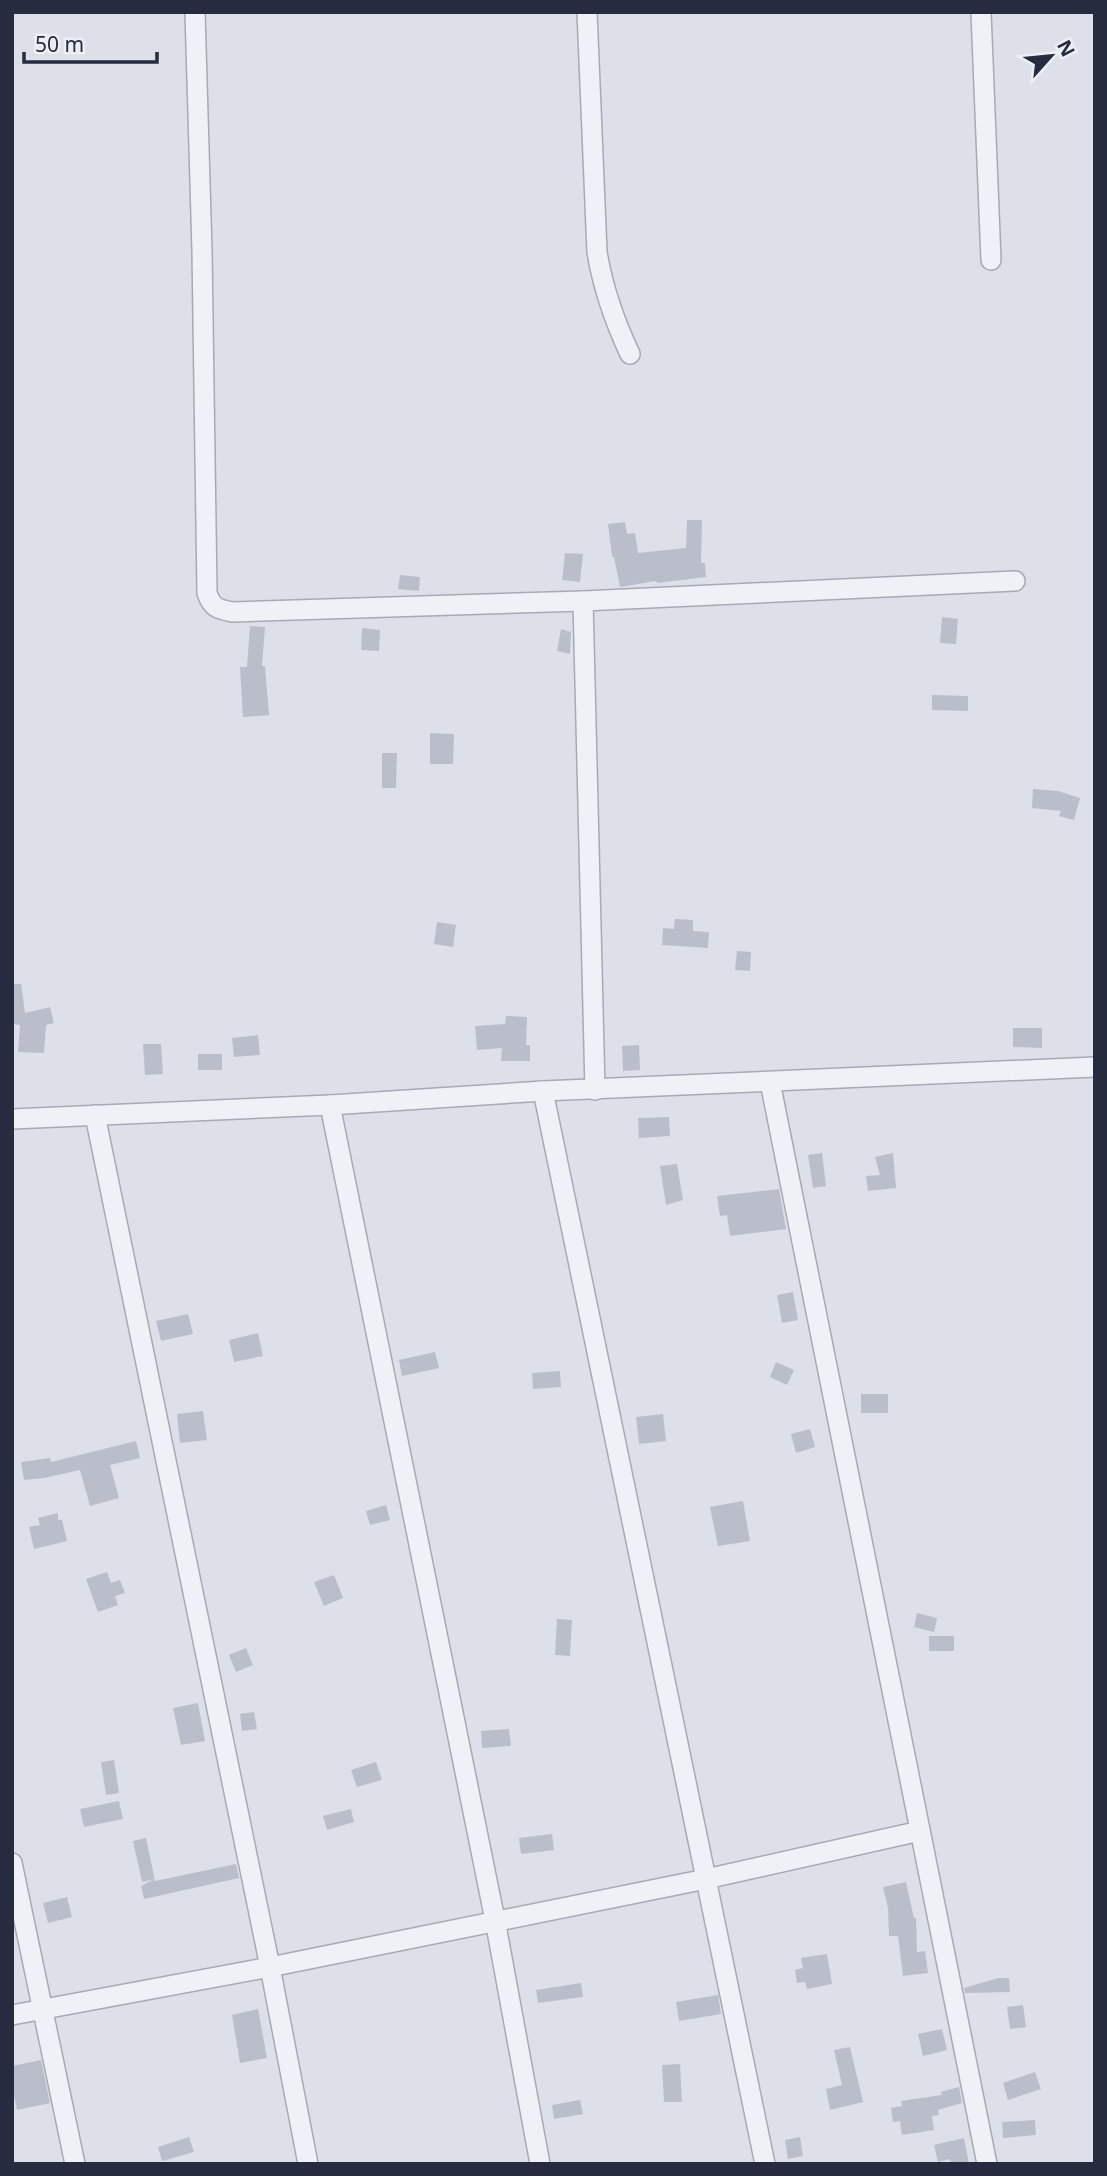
<svg xmlns="http://www.w3.org/2000/svg" width="1107" height="2176" font-family="'Noto Sans',sans-serif">
<style>
.building{fill:#babecb}
.lines{fill:none;stroke-linecap:round;stroke-linejoin:round}
.street-casing{stroke:#a6aab5;stroke-width:22}
.street{stroke:#f0f1f6;stroke-width:19}
</style>
<rect width="100%" height="100%" fill="#dde0e8"/>
<g class="building">
<path d="M 687,520 L 702,520 L 701,563 L 705,563 L 706,577 L 657,583 L 656,581 L 620,587 L 614,557 L 612,557 L 608,524 L 625,522 L 627,534 L 635,533 L 638,553 L 686,548 Z"/>
<path d="M 565,553 L 583,554 L 580,582 L 562,580 Z"/>
<path d="M 400,575 L 420,577 L 419,591 L 398,589 Z"/>
<path d="M 942,617 L 958,619 L 956,644 L 940,643 Z"/>
<path d="M 250,626 L 265,627 L 262,666 L 265,666 L 269,715 L 243,717 L 240,667 L 247,667 Z"/>
<path d="M 362,628 L 380,630 L 379,651 L 361,650 Z"/>
<path d="M 561,629 L 571,632 L 570,654 L 557,651 Z"/>
<path d="M 932,695 L 968,696 L 968,711 L 932,710 Z"/>
<path d="M 430,733 L 454,734 L 453,764 L 430,764 Z"/>
<path d="M 382,753 L 397,753 L 396,788 L 382,788 Z"/>
<path d="M 1033,789 L 1058,791 L 1080,798 L 1074,820 L 1059,816 L 1061,811 L 1032,808 Z"/>
<path d="M 675,919 L 693,920 L 693,931 L 709,932 L 708,948 L 662,945 L 663,928 L 674,929 Z"/>
<path d="M 437,922 L 456,925 L 453,947 L 434,944 Z"/>
<path d="M 737,951 L 751,952 L 750,971 L 735,970 Z"/>
<path d="M 12,984 L 21,984 L 25,1013 L 50,1007 L 54,1023 L 46,1025 L 44,1053 L 18,1052 L 20,1025 L 12,1024 Z"/>
<path d="M 506,1016 L 527,1017 L 526,1045 L 530,1045 L 530,1061 L 501,1061 L 502,1048 L 477,1050 L 475,1026 L 505,1024 Z"/>
<path d="M 1013,1028 L 1042,1028 L 1042,1048 L 1013,1047 Z"/>
<path d="M 258,1035 L 260,1055 L 234,1057 L 232,1038 Z"/>
<path d="M 143,1044 L 161,1044 L 163,1074 L 145,1075 Z"/>
<path d="M 639,1045 L 640,1070 L 623,1071 L 622,1046 Z"/>
<rect x="198" y="1054" width="24" height="16"/>
<path d="M 669,1117 L 670,1136 L 639,1138 L 638,1118 Z"/>
<path d="M 822,1153 L 826,1186 L 813,1188 L 808,1155 Z"/>
<path d="M 893,1153 L 896,1188 L 868,1191 L 866,1176 L 880,1175 L 875,1157 Z"/>
<path d="M 677,1164 L 683,1200 L 666,1205 L 660,1166 Z"/>
<path d="M 779,1189 L 786,1229 L 730,1236 L 727,1215 L 720,1216 L 717,1196 Z"/>
<path d="M 793,1292 L 798,1320 L 782,1323 L 777,1295 Z"/>
<path d="M 188,1314 L 193,1334 L 161,1341 L 156,1321 Z"/>
<path d="M 258,1333 L 263,1356 L 234,1362 L 229,1340 Z"/>
<path d="M 435,1352 L 439,1368 L 402,1376 L 399,1360 Z"/>
<path d="M 776,1362 L 794,1370 L 787,1385 L 770,1377 Z"/>
<path d="M 560,1371 L 561,1387 L 533,1389 L 532,1373 Z"/>
<rect x="861" y="1394" width="27" height="19"/>
<path d="M 203,1411 L 207,1440 L 180,1443 L 177,1414 Z"/>
<path d="M 663,1414 L 666,1441 L 639,1444 L 636,1417 Z"/>
<path d="M 810,1429 L 815,1447 L 796,1453 L 791,1434 Z"/>
<path d="M 136,1441 L 140,1458 L 110,1465 L 119,1498 L 90,1506 L 80,1470 L 44,1478 L 24,1480 L 21,1462 L 50,1458 L 51,1462 Z"/>
<path d="M 743,1501 L 750,1541 L 718,1546 L 710,1507 Z"/>
<path d="M 386,1505 L 390,1520 L 370,1525 L 366,1511 Z"/>
<path d="M 58,1513 L 58,1520 L 62,1520 L 67,1541 L 34,1549 L 29,1527 L 40,1525 L 38,1518 Z"/>
<path d="M 107,1572 L 111,1583 L 120,1580 L 125,1593 L 115,1596 L 118,1605 L 98,1612 L 86,1579 Z"/>
<path d="M 334,1575 L 343,1598 L 324,1606 L 314,1582 Z"/>
<path d="M 917,1613 L 937,1618 L 934,1632 L 914,1627 Z"/>
<path d="M 557,1619 L 572,1620 L 570,1656 L 555,1655 Z"/>
<rect x="929" y="1636" width="25" height="15"/>
<path d="M 246,1648 L 253,1665 L 236,1672 L 229,1655 Z"/>
<path d="M 198,1703 L 205,1741 L 181,1745 L 173,1708 Z"/>
<path d="M 254,1712 L 257,1729 L 242,1731 L 240,1714 Z"/>
<path d="M 509,1729 L 511,1746 L 482,1748 L 481,1731 Z"/>
<path d="M 114,1760 L 119,1793 L 106,1795 L 101,1762 Z"/>
<path d="M 376,1762 L 382,1780 L 357,1787 L 351,1770 Z"/>
<path d="M 119,1801 L 123,1819 L 84,1827 L 80,1809 Z"/>
<path d="M 351,1809 L 354,1822 L 327,1830 L 323,1816 Z"/>
<path d="M 552,1834 L 554,1850 L 521,1854 L 519,1838 Z"/>
<path d="M 146,1838 L 155,1881 L 236,1864 L 239,1878 L 144,1899 L 141,1886 L 154,1879 L 142,1882 L 133,1841 Z"/>
<path d="M 906,1882 L 914,1918 L 916,1918 L 917,1952 L 925,1951 L 928,1973 L 903,1976 L 898,1936 L 889,1936 L 888,1908 L 883,1887 Z"/>
<path d="M 67,1897 L 72,1917 L 48,1923 L 43,1903 Z"/>
<path d="M 827,1954 L 832,1984 L 807,1989 L 805,1982 L 797,1983 L 795,1970 L 803,1968 L 801,1958 Z"/>
<path d="M 998,1978 L 1009,1978 L 1010,1992 L 965,1993 L 964,1988 Z"/>
<path d="M 581,1983 L 583,1997 L 538,2003 L 536,1990 Z"/>
<path d="M 718,1995 L 721,2014 L 679,2021 L 676,2002 Z"/>
<path d="M 1023,2005 L 1026,2027 L 1010,2029 L 1007,2007 Z"/>
<path d="M 258,2009 L 267,2058 L 240,2063 L 232,2015 Z"/>
<path d="M 942,2029 L 947,2050 L 923,2056 L 918,2034 Z"/>
<path d="M 850,2047 L 863,2102 L 830,2110 L 826,2089 L 842,2085 L 834,2050 Z"/>
<path d="M 41,2060 L 50,2103 L 17,2110 L 12,2086 L 12,2066 Z"/>
<path d="M 680,2064 L 682,2102 L 664,2102 L 662,2065 Z"/>
<path d="M 1035,2072 L 1041,2089 L 1008,2100 L 1003,2083 Z"/>
<path d="M 959,2087 L 962,2103 L 938,2110 L 939,2115 L 932,2116 L 934,2130 L 902,2135 L 900,2121 L 893,2122 L 891,2108 L 902,2106 L 901,2101 L 942,2095 L 941,2092 Z"/>
<path d="M 580,2100 L 583,2114 L 554,2119 L 552,2105 Z"/>
<path d="M 1035,2120 L 1036,2135 L 1003,2138 L 1002,2122 Z"/>
<path d="M 189,2137 L 194,2152 L 162,2161 L 158,2147 Z"/>
<path d="M 800,2137 L 803,2156 L 788,2159 L 785,2140 Z"/>
<path d="M 964,2138 L 969,2164 L 951,2164 L 950,2159 L 938,2162 L 934,2145 Z"/>
</g>
<g class="lines">
<g class="street-casing">
<g id="street">
<path d="M 195,12 L 202,251 L 207,593 C 212,608 218,609 232,612 L 583,601 L 1015,581"/>
<path d="M 587,12 L 597,252 C 603,289 614,320 630,354"/>
<path d="M 981,12 L 991,260"/>
<path d="M 583,601 L 595,1090"/>
<path d="M 770,1082 L 987,2164"/>
<path d="M 543,1091 L 765,2164"/>
<path d="M 330,1105 L 495,1920 L 540,2164"/>
<path d="M 95,1115 L 270,1967 L 308,2164"/>
<path d="M 12,1119 L 330,1105 L 543,1091 L 1095,1067"/>
<path d="M 12,1863 L 75,2164"/>
<path d="M 12,2015 L 270,1967 L 706,1879 L 920,1831"/>
</g>
</g>
<use href="#street" class="street"/>
</g>
<rect width="1107" height="2176" fill="none" stroke="#262b3f" stroke-width="28"/>
<g transform="translate(1051 56) rotate(63)" stroke="#edeff5" stroke-width="5" paint-order="stroke">
<path d="M0-5L12 26L0 18L-12 26Z" fill="#262b3f"/>
<text y="-10" font-size="19" font-weight="bold" text-anchor="middle" fill="#262b3f">N</text>
</g>
<path d="M24 52v10h133v-10" fill="none" stroke="#262b3f" stroke-width="3.5"/>
<text x="35" y="52" font-size="21" fill="#262b3f" stroke="#edeff5" stroke-width="5" paint-order="stroke">50 m</text>
</svg>
